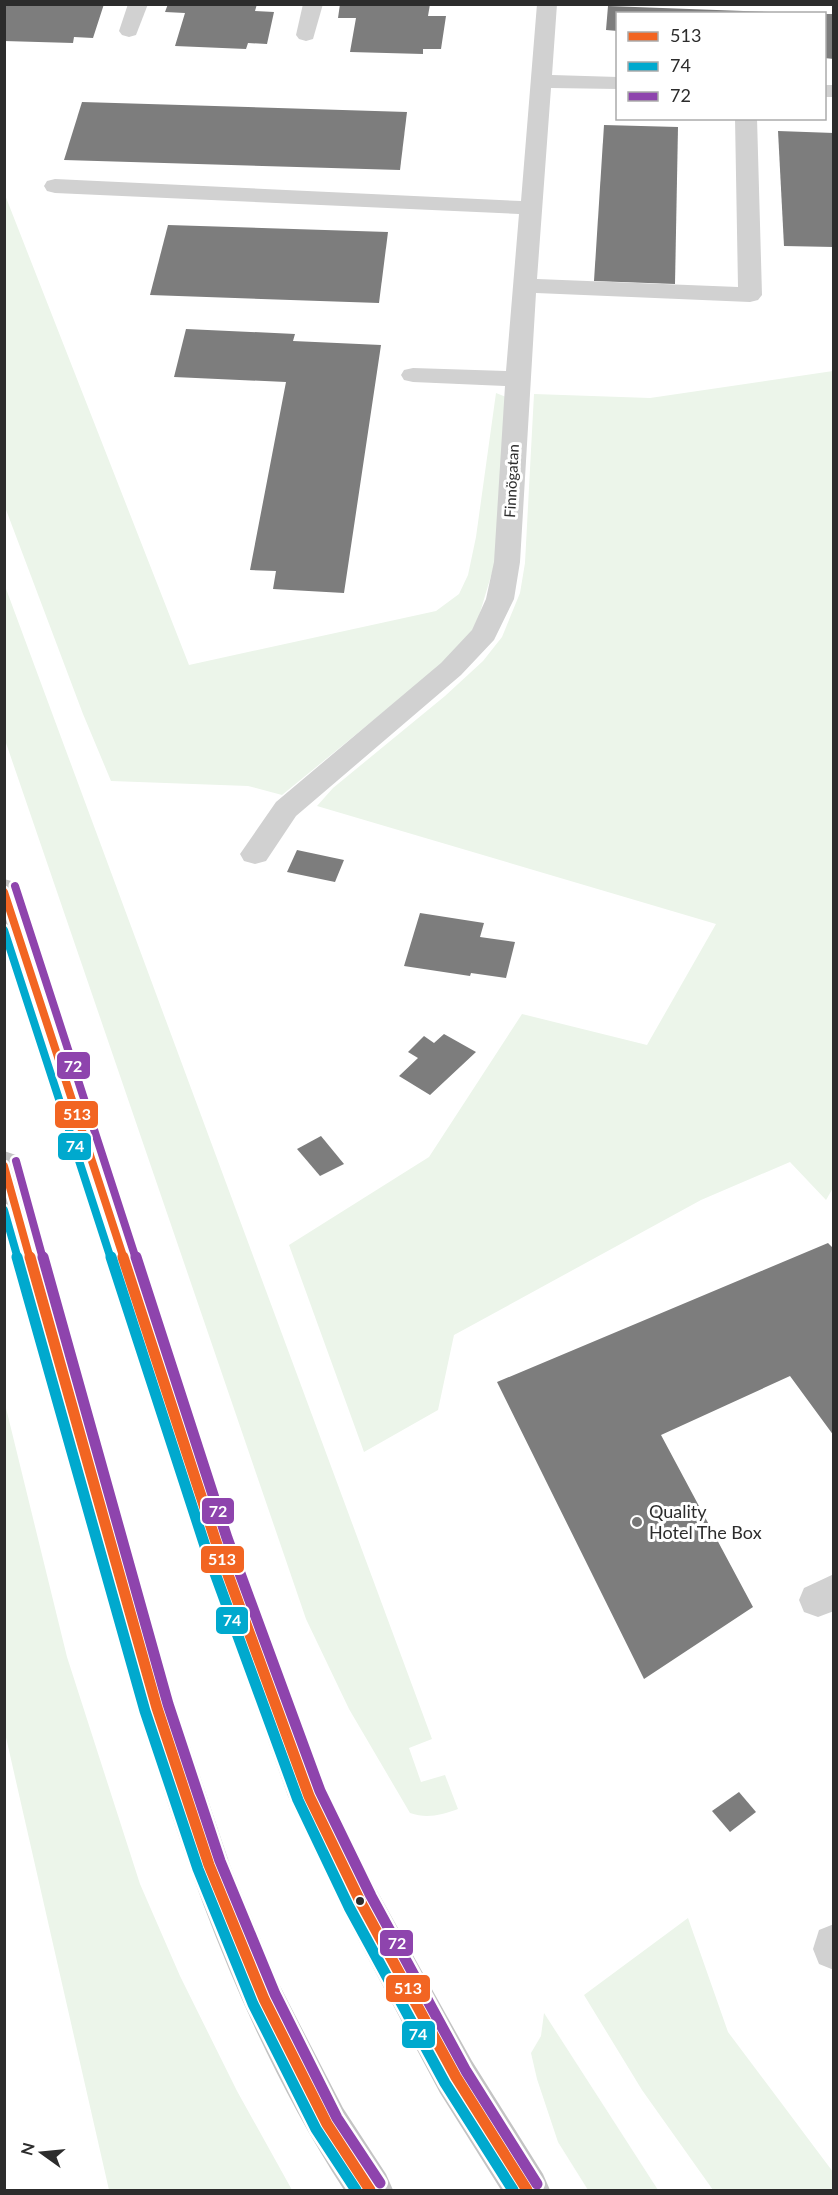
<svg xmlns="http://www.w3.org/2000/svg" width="838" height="2195" font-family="Lato,sans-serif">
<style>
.green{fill:#ecf5ea}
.building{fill:#7d7d7d}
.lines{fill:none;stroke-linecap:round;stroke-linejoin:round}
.minor{fill:#d1d1d1;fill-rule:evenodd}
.major{fill:#c4c4c4;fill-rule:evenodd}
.bus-1-far1-casing{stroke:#fff;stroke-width:13}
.bus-1-casing{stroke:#fff;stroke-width:16}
.bus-2-far1-casing{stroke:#fff;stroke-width:13}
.bus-2-casing{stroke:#fff;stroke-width:16}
.bus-3-far1-casing{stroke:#fff;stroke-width:13}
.bus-3-casing{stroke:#fff;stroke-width:16}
.bus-1-far1{stroke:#f26522;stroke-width:8}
.bus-1{stroke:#f26522;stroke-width:11}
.bus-2-far1{stroke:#00a9ce;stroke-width:8}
.bus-2{stroke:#00a9ce;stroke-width:11}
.bus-3-far1{stroke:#8e44ad;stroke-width:8}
.bus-3{stroke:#8e44ad;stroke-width:11}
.poi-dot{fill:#767676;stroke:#fff;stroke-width:2}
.bus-dot{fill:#2c2c2c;stroke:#fff;stroke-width:2}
.labels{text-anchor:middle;stroke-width:6;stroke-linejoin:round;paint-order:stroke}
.far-street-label{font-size:15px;fill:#2c2c2c;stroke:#fff}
.poi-label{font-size:18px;fill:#2c2c2c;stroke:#fff;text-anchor:start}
.line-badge{stroke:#fff;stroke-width:2}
.badge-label{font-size:16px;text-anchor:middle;font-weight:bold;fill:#fff}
</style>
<rect width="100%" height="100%" fill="#fff"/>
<g class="green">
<path d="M 5,195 L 189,665 L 436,611 L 459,594 L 468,575 L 476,537 L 496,393 L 506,397 L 499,549 L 476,626 L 453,655 L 282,795 L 248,786 L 111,781 L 83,714 L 5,507 Z"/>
<path d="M 833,371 L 833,1188 L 826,1200 L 790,1162 L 701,1200 L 454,1335 L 438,1410 L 364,1452 L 289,1245 L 429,1157 L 522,1014 L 647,1045 L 716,924 L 317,806 L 333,788 L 445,696 L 483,661 L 502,637 L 520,593 L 525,563 L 534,394 L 650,398 Z"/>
<path d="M 5,586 L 432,1739 L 409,1748 L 421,1782 L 445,1775 L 458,1809 C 441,1815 427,1819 410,1813 L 349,1709 L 306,1619 L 5,740 Z"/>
<path d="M 5,1404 L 67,1657 L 140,1884 L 180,1976 L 237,2091 L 292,2190 L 109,2190 L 5,1733 Z"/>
<path d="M 688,1918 L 728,2032 L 833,2172 L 833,2190 L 713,2190 L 642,2090 L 584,1995 Z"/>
<path d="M 544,2013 L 658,2190 L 588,2190 L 558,2142 L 537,2079 L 531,2053 L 541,2036 Z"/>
</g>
<g class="building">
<path d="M 4,4 L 104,4 L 93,38 L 74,37 L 73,43 L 4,41 Z"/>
<path d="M 168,4 L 257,4 L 255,11 L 274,12 L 267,44 L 248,43 L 246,49 L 175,46 L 185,13 L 165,12 Z"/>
<path d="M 340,4 L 430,4 L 428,16 L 446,16 L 441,49 L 423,49 L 423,54 L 350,52 L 356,18 L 338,18 Z"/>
<path d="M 608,6 L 770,12 L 769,14 L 618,14 L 618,31 L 606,30 Z"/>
<path d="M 824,14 L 834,14 L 834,59 L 824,58 Z"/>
<path d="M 82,102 L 407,112 L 400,170 L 64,160 Z"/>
<path d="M 604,125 L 678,127 L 675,284 L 594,281 Z"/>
<path d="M 778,131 L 834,133 L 834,247 L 784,246 Z"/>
<path d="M 168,225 L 388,232 L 379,303 L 150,295 Z"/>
<path d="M 186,329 L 295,334 L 293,341 L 381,345 L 344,593 L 273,589 L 276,571 L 250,570 L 286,382 L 174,377 Z"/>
<path d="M 297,850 L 344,860 L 335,882 L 287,872 Z"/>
<path d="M 420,913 L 484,923 L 480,937 L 515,942 L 506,978 L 471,973 L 470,976 L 404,966 Z"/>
<path d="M 444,1034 L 476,1052 L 430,1095 L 399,1076 L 418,1058 L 408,1052 L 424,1036 L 434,1043 Z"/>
<path d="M 321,1136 L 344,1164 L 320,1176 L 297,1149 Z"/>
<path d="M 828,1243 L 834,1249 L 834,1436 L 790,1376 L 661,1435 L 753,1607 L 644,1679 L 497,1382 Z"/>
<path d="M 739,1792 L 756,1812 L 730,1832 L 712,1811 Z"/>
</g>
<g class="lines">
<g class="minor">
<path d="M 128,4 L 148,4 L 136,35 L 129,37 L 122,35 L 119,31 Z"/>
<path d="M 303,4 L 323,4 L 313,39 L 306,41 L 299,39 L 296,35 Z"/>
<path d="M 537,4 L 557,4 L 552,75 L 618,77 L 618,89 L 551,88 L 537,279 L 738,287 L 735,118 L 757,118 L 762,295 L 758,300 L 750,302 L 536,293 L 520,562 L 514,599 L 494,640 L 461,675 L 296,816 L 266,861 L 255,864 L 244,861 L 240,854 L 276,802 L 441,663 L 472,630 L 486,599 L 494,562 L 505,386 L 413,382 L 404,380 L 401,375 L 404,370 L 413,368 L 506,371 L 519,214 L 55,193 L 47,191 L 44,186 L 47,181 L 55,179 L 521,201 Z"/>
<rect x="824" y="85" width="10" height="12"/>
<path d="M 834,1574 L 834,1611 L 818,1617 L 804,1612 L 799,1600 L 804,1588 Z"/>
<path d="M 834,1924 L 834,1970 L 819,1964 L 813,1949 L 819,1930 Z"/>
</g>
<g class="major">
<path d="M 4,879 L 15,882 L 19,890 L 235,1542 L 327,1790 L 375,1887 L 472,2061 L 543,2174 L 550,2190 L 501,2190 L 440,2093 L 345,1915 L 288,1796 L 197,1542 L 4,939 Z"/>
<path d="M 4,1151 L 16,1155 L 21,1164 L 177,1708 L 230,1865 L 279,1984 L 343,2108 L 386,2174 L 393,2190 L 344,2190 C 223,2004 159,1787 100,1575 C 68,1459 36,1343 4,1227 Z"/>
</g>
<g class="bus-1-far1-casing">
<g id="bus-1-far1">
<path d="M 4,892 L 124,1259"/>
<path d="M 4,1166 L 30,1259"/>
</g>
</g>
<g class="bus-1-casing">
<g id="bus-1">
<path d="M 30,1257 L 157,1708 L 209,1865 L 264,1999 L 327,2124 L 370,2190"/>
<path d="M 123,1257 L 216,1542 L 309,1796 L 360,1901 L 456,2077 L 527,2190"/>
</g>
</g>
<g class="bus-2-far1-casing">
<g id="bus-2-far1">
<path d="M 4,930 L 111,1259"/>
<path d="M 4,1210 L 18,1259"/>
</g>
</g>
<g class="bus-2-casing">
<g id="bus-2">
<path d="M 17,1257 L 145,1711 L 198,1869 L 253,2004 L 316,2129 L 356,2190"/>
<path d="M 111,1257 L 205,1546 L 298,1800 L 349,1907 L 445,2083 L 513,2190"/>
</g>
</g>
<g class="bus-3-far1-casing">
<g id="bus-3-far1">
<path d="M 15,886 L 136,1259"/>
<path d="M 16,1161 L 43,1259"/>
</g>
</g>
<g class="bus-3-casing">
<g id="bus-3">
<path d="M 43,1257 L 168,1704 L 220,1861 L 275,1994 L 337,2118 L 380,2183"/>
<path d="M 136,1257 L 227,1538 L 320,1791 L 371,1896 L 466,2071 L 537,2184"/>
</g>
</g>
<use href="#bus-1-far1" class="bus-1-far1"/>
<use href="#bus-1" class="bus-1"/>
<use href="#bus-2-far1" class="bus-2-far1"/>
<use href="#bus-2" class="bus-2"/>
<use href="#bus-3-far1" class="bus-3-far1"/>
<use href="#bus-3" class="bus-3"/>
</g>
<circle class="poi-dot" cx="637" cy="1522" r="6"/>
<circle class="bus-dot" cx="360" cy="1901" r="5"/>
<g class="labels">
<g class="far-street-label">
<text transform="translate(512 481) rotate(-87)" y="5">Finnögatan</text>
</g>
<g class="poi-label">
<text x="649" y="1518">Quality<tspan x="649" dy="21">Hotel The Box</tspan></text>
</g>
</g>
<g class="line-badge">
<rect x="56" y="1051" width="35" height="29" rx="6" fill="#8e44ad"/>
<rect x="54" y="1100" width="45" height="29" rx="6" fill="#f26522"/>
<rect x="57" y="1132" width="35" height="29" rx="6" fill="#00a9ce"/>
<rect x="201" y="1497" width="34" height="28" rx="6" fill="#8e44ad"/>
<rect x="200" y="1545" width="45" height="29" rx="6" fill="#f26522"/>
<rect x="215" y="1606" width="34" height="29" rx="6" fill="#00a9ce"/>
<rect x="379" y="1929" width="35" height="28" rx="6" fill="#8e44ad"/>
<rect x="385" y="1974" width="46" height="29" rx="6" fill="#f26522"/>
<rect x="401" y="2020" width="35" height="29" rx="6" fill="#00a9ce"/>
</g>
<g class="badge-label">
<text x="73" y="1072">72</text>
<text x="77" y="1120">513</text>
<text x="75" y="1152">74</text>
<text x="218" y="1517">72</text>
<text x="222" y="1565">513</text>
<text x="232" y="1626">74</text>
<text x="397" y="1949">72</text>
<text x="408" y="1994">513</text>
<text x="418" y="2040">74</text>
</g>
<rect width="838" height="2195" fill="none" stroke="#2c2c2c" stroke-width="12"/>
<rect x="616" y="12" width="210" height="108" fill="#ffffff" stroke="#ababab" stroke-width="1.5"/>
<rect x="628" y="32" width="30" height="9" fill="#f26522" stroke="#ababab" stroke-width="1.5"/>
<text x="670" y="42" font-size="18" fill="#2c2c2c">513</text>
<rect x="628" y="62" width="30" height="9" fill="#00a9ce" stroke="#ababab" stroke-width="1.5"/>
<text x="670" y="72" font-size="18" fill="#2c2c2c">74</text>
<rect x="628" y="92" width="30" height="9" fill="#8e44ad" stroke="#ababab" stroke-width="1.5"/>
<text x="670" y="102" font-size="18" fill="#2c2c2c">72</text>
<g transform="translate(42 2153) rotate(285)" stroke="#ffffff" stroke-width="4.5" paint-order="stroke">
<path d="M0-4.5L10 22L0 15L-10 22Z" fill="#2c2c2c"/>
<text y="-9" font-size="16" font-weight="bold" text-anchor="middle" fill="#2c2c2c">N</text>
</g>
</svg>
